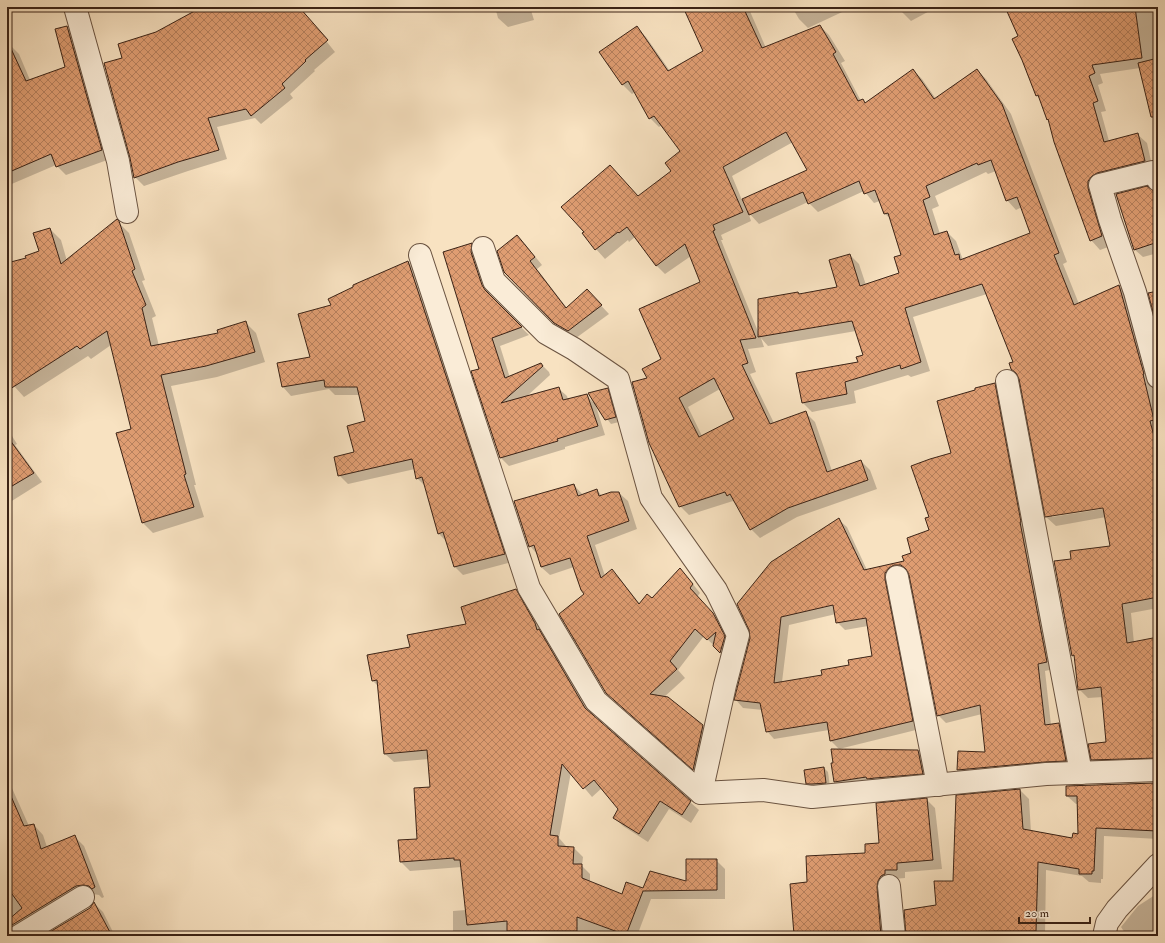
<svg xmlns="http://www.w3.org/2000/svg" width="1165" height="943" font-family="'IM FELL Double Pica',serif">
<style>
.shadow{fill:#0003;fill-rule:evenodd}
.building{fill:url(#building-cross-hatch);stroke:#3b2316;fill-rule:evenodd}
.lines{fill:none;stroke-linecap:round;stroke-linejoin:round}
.minor-casing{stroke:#6a5341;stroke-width:24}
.minor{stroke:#faecd7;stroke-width:22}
</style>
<defs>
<pattern id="building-cross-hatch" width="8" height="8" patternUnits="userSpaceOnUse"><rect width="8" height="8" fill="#df9d72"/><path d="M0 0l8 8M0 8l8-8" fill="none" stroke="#b6805d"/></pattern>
</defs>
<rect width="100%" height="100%" fill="#f8e2c1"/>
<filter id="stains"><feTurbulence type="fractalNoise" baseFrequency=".005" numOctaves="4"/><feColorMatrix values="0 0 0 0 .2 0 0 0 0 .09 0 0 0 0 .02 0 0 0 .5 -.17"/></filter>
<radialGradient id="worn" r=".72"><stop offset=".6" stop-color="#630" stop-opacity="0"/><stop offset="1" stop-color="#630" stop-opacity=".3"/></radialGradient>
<g class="shadow">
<path d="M 195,7 L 299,7 L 335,52 L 314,70 L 315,71 L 290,94 L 293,98 L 261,124 L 255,118 L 217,127 L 227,159 L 188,171 L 144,186 L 135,177 L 124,58 L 157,33 L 198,11 Z"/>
<path d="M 332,7 L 341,7 L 335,10 Z"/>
<path d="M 495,7 L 530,7 L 534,20 L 508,27 L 498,18 Z"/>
<path d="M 684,7 L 754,7 L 749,9 L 766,48 L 820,26 L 829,35 L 845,61 L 841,63 L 861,101 L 863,100 L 866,103 L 913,70 L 922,79 L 936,99 L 977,70 L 986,79 L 1011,114 L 1067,262 L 1063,264 L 1079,304 L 1119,286 L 1128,296 L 1155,390 L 1158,390 L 1158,608 L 1131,613 L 1134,643 L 1158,638 L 1158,767 L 1101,769 L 1092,759 L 1108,743 L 1103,697 L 1088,698 L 1079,689 L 1075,658 L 1073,655 L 1072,560 L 1111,547 L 1106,517 L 1056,526 L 1046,517 L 1020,378 L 987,294 L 913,317 L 930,371 L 911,377 L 908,375 L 854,391 L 856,403 L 812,412 L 802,402 L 859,363 L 864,355 L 856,331 L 768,346 L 761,338 L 764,347 L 748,349 L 756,372 L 750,374 L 774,423 L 806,413 L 815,422 L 832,471 L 861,461 L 870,470 L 877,489 L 797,517 L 760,538 L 751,529 L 737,505 L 733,501 L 689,515 L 680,506 L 648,379 L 662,359 L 701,282 L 691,256 L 665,274 L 656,265 L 635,237 L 629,242 L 628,240 L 605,259 L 596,249 L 639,197 L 673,171 L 682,152 L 662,125 L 659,127 L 650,118 L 635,92 L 632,94 L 623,85 L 601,52 L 637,28 L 646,37 L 670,71 L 704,52 ZM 793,142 L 808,171 L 742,200 L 732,176 ZM 996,171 L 1007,200 L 1016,210 L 1022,207 L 1032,234 L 963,260 L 956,241 L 947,232 L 940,234 L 932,209 L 939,206 L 935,196 L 986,172 L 988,174 ZM 864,191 L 874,203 L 880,201 L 885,214 L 891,219 L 902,256 L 900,274 L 866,285 L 859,264 L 850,255 L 839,288 L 800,295 L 798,293 L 759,334 L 721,240 L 723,240 L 721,235 L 751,221 L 748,212 L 759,224 L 808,202 L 818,212 ZM 720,389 L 735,420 L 702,436 L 688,407 ZM 1107,506 L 1108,508 L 1052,517 L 1052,515 Z"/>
<path d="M 792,7 L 853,7 L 808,28 L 799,19 Z"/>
<path d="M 899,7 L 937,7 L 911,21 L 902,12 Z"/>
<path d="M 1010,7 L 1158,7 L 1158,105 L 1140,68 L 1100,74 L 1103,83 L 1098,85 L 1106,111 L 1101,112 L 1109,141 L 1137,134 L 1147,143 L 1153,170 L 1106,182 L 1111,246 L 1100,250 L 1091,240 L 1050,122 L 1047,119 L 1040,99 L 1036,95 Z"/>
<path d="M 67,27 L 76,36 L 110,159 L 66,175 L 56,165 L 7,186 L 7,46 L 10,45 L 19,54 L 30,80 L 67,68 Z"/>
<path d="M 1152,192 L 1158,193 L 1158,253 L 1143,257 L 1134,249 Z"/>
<path d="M 117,221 L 129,233 L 145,280 L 142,281 L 156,316 L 152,318 L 159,346 L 220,334 L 246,323 L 256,333 L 265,362 L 217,377 L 171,386 L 196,485 L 194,485 L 204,517 L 153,533 L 143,523 L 133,429 L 111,345 L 91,359 L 88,356 L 24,397 L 14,386 L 7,376 L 7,266 L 40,252 L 50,229 L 61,240 L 67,261 Z"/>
<path d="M 472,244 L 480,252 L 479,261 L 490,295 L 493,299 L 529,335 L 500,346 L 510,378 L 541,364 L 549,372 L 550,375 L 525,398 L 558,388 L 567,396 L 568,400 L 586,395 L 593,402 L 607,389 L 612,394 L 619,422 L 611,424 L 595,403 L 605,435 L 565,447 L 565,449 L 509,466 L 500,457 L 480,369 L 444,253 Z"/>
<path d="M 525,244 L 542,265 L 537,269 L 567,308 L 594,298 L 609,314 L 576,338 L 563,331 L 505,272 Z"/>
<path d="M 408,262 L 416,270 L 512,562 L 463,575 L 455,567 L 447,542 L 438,533 L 425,486 L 417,478 L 415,469 L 348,484 L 339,475 L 355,453 L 367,422 L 360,395 L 335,395 L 329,389 L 291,396 L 283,387 L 278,363 L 311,358 L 332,305 Z"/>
<path d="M 1158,292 L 1158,325 L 1149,294 Z"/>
<path d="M 994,384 L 1002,391 L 1054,669 L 1045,671 L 1051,725 L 1058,724 L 1066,732 L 1073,768 L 966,777 L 958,770 L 986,753 L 982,714 L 946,723 L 938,715 L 909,572 L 902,572 L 920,729 L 839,749 L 831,741 L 829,730 L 774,739 L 767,731 L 763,710 L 743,708 L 736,700 L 751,638 L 839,520 L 847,527 L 867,570 L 905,562 L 931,531 L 930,517 L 952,454 L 976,391 ZM 836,614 L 837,622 L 845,630 L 868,626 L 873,657 L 823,676 L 782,682 L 789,625 Z"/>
<path d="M 7,428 L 17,444 L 15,445 L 42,482 L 7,504 Z"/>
<path d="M 574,485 L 583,495 L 597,490 L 602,496 L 619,493 L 628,501 L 637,529 L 595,545 L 605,576 L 612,571 L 620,579 L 640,604 L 652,600 L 688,578 L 700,593 L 697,597 L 722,623 L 733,646 L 729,660 L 704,636 L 678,670 L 685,678 L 663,698 L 703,726 L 711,735 L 702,777 L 616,701 L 586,594 L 574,567 L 550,575 L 541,567 L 537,554 L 530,546 Z"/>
<path d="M 516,590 L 525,599 L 545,637 L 595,718 L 699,810 L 691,823 L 669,809 L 648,842 L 623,826 L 614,817 L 620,809 L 602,788 L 592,797 L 571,772 L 559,838 L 566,846 L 566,847 L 574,848 L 583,857 L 582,866 L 590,874 L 590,883 L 622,896 L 644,890 L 687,883 L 716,860 L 725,869 L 725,899 L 651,899 L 637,936 L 453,936 L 453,911 L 466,910 L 462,867 L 410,871 L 401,862 L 418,840 L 431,787 L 429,759 L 394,762 L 385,754 L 379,687 L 373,681 L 411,647 L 467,625 Z"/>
<path d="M 7,703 L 12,710 L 7,713 Z"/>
<path d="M 918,751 L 927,761 L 932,783 L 844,791 L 835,782 Z"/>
<path d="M 824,768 L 828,772 L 830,787 L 812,788 L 807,783 Z"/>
<path d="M 7,777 L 29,826 L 34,825 L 43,835 L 47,847 L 74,836 L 84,846 L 104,897 L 102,898 L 99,895 L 93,894 L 86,896 L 21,936 L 7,936 Z"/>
<path d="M 1154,784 L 1158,787 L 1158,839 L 1104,836 L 1103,879 L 1101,879 L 1101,883 L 1089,882 L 1082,876 L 1046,870 L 1045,936 L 907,936 L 937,906 L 1020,790 L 1029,799 L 1031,832 L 1072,840 L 1079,835 L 1078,804 L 1076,804 L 1067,796 Z"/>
<path d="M 926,799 L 935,808 L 942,869 L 905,872 L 905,878 L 893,879 L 889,936 L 796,936 L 791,884 L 808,883 L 866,853 L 880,844 Z"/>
<path d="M 1158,893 L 1158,936 L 1127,936 L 1121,927 L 1138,906 Z"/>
<path d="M 94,903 L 103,912 L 115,936 L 45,936 L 90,908 Z"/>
</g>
<g class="building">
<path d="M 202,7 L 299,7 L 328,40 L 305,60 L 306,61 L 282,84 L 285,88 L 251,116 L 246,109 L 208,118 L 219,150 L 178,162 L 134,178 L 130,158 L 104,63 L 122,58 L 118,44 L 156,32 Z"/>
<path d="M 683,7 L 743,7 L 762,48 L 820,25 L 836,52 L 833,54 L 858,101 L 863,99 L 865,103 L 913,69 L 934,99 L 977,69 L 1002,104 L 1059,253 L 1054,255 L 1074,305 L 1119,285 L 1144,374 L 1143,374 L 1154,420 L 1150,421 L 1158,451 L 1158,597 L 1122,604 L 1127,643 L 1158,637 L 1158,758 L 1091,760 L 1088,744 L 1106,742 L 1101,687 L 1078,690 L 1074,655 L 1072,656 L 1054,561 L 1071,559 L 1070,551 L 1110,546 L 1103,508 L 1045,517 L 1019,379 L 1016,373 L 1011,369 L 1009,363 L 1013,362 L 982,284 L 905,308 L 921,362 L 901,369 L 900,365 L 845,382 L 847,394 L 802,403 L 796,373 L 858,362 L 856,357 L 863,355 L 852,321 L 758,337 L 758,299 L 798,292 L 799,294 L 837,287 L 829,260 L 850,254 L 860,286 L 899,273 L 894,257 L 901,255 L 888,213 L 884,214 L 875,190 L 864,194 L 859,181 L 808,204 L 803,192 L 749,215 L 742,199 L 807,170 L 786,132 L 723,167 L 743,212 L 713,225 L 715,230 L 713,231 L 756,338 L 740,340 L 748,363 L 742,365 L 770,424 L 806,411 L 827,472 L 861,460 L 868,480 L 788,508 L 750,530 L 730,494 L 727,496 L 725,492 L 679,507 L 649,443 L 632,382 L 647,378 L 642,369 L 661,359 L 639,309 L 700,282 L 685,244 L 656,266 L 627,227 L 619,233 L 618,232 L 595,250 L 582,233 L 584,232 L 561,207 L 610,165 L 638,196 L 671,171 L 665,163 L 680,151 L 654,116 L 649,119 L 628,81 L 622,85 L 599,52 L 637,26 L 668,71 L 703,51 ZM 991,160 L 1006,201 L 1017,197 L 1030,233 L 960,260 L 959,254 L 955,255 L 947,231 L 934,235 L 923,200 L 930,197 L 926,186 L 977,163 L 978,165 ZM 714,378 L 734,419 L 699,437 L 679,398 Z"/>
<path d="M 1005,7 L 1135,7 L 1142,58 L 1092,65 L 1095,73 L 1089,76 L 1098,101 L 1093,103 L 1104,142 L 1138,133 L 1145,161 L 1097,173 L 1092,176 L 1088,181 L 1088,188 L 1102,236 L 1090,241 L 1054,142 L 1048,119 L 1047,120 L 1038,95 L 1036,96 L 1022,60 L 1012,39 L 1018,36 Z"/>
<path d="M 67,26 L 102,150 L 56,167 L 51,154 L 7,173 L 7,40 L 26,81 L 65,67 L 55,29 Z"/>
<path d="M 1158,58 L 1158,117 L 1151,117 L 1138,63 Z"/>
<path d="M 1147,186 L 1154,191 L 1158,199 L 1158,242 L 1134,250 L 1116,194 Z"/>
<path d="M 117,219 L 119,221 L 135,269 L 132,271 L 146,305 L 142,308 L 151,346 L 218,333 L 217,330 L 246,321 L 255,352 L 206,366 L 161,375 L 186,474 L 184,475 L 194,507 L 142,523 L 116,433 L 131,429 L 107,331 L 80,349 L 77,346 L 7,391 L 7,263 L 26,258 L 25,256 L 39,251 L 33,233 L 50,228 L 61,264 Z"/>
<path d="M 517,235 L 535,257 L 530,261 L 566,308 L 587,289 L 602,305 L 568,331 L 554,323 L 504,272 L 497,251 Z"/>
<path d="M 472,243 L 471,252 L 482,285 L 485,290 L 522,327 L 492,338 L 505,378 L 541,363 L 543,366 L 501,403 L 559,387 L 563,400 L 587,394 L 598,426 L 557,439 L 558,441 L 500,458 L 471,371 L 479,369 L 443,252 Z"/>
<path d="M 408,261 L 505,554 L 454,567 L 443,532 L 438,534 L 422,477 L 416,479 L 412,459 L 338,476 L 334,457 L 354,452 L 347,426 L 365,421 L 357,387 L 325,387 L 324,380 L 282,387 L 277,363 L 310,357 L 298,314 L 331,305 L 328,299 L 353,287 L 353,285 Z"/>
<path d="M 1158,291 L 1158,311 L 1153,312 L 1148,293 Z"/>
<path d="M 995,383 L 1021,522 L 1020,522 L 1047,662 L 1038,664 L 1045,725 L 1059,723 L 1066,761 L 1045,762 L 957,770 L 958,751 L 985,752 L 980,705 L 937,716 L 909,575 L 906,569 L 901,565 L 894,565 L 889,568 L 885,573 L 885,579 L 913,721 L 830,741 L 827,722 L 766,732 L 760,703 L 734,700 L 750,638 L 749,630 L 737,604 L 771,562 L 839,518 L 864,570 L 904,561 L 902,556 L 911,553 L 907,538 L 929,530 L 925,518 L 929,517 L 911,466 L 930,459 L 951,453 L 937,401 L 975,390 L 975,388 ZM 833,605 L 836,623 L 866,618 L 872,656 L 848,660 L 849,665 L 821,670 L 822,675 L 774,683 L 781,617 Z"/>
<path d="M 608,388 L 616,417 L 605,420 L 588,393 Z"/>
<path d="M 7,436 L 34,473 L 7,489 Z"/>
<path d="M 574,484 L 578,496 L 597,489 L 599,496 L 611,492 L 619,492 L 629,521 L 587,536 L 601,578 L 612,569 L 639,604 L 647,594 L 652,598 L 680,568 L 693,584 L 690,588 L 713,613 L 725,636 L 720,653 L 713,646 L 716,632 L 707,640 L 695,629 L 670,661 L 677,669 L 650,694 L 668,697 L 703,725 L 693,770 L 606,693 L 559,614 L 584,594 L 581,590 L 570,558 L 541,567 L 534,545 L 529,547 L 514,501 Z"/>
<path d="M 516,589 L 535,623 L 537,630 L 539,629 L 585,708 L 691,801 L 682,815 L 660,801 L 639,834 L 613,818 L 618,809 L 594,780 L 583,789 L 562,764 L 550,835 L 558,836 L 558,846 L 574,847 L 573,864 L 582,864 L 582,878 L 622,894 L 626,882 L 643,888 L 650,871 L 686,881 L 686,859 L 717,859 L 717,890 L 643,891 L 626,935 L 577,917 L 577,931 L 507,931 L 507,921 L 467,925 L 460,860 L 454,860 L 454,858 L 400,862 L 398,840 L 417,839 L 414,788 L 430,787 L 427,750 L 384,754 L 377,680 L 372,681 L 367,655 L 410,647 L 407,635 L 466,624 L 461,607 Z"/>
<path d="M 831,749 L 918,750 L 923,774 L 875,778 L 867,779 L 866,777 L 834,782 L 831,763 L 833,763 Z"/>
<path d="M 824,767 L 826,783 L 812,784 L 806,784 L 804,770 Z"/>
<path d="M 1155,783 L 1157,831 L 1096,828 L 1094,871 L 1092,871 L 1092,874 L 1079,874 L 1079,869 L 1038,862 L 1036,931 L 996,931 L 955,932 L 956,936 L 906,936 L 904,910 L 936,905 L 934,881 L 953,881 L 956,795 L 1020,789 L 1023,829 L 1072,838 L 1073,833 L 1078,834 L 1077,796 L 1066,796 L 1066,786 Z"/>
<path d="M 7,787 L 24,826 L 34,824 L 41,849 L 75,835 L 95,887 L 92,889 L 89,886 L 83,885 L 76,886 L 12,925 L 8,930 L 7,934 L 7,921 L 22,908 L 7,887 Z"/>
<path d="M 927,798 L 933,860 L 897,863 L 897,870 L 885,870 L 885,874 L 881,876 L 878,881 L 877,887 L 881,936 L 831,936 L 830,933 L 794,935 L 790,884 L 807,882 L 806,856 L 865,853 L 865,844 L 879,843 L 876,803 Z"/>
<path d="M 94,902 L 112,936 L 43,936 L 90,908 Z"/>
</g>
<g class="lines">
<g class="minor-casing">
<g id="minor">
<path d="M 75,7 L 118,161 L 127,212"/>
<path d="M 1158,180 L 1153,172 L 1100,185 L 1110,220 L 1135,292 L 1158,377"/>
<path d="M 483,248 L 494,281 L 546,333 L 574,349 L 618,379 L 651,498 L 716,590 L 738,635 L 725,685 L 701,793"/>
<path d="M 420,255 L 529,588 L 596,701 L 701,793 L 763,790 L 812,797 L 1046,774 L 1158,770"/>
<path d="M 1007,381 L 1081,773"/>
<path d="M 897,577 L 938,785"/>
<path d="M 889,886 L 894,936"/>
<path d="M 19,936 L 83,897"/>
<path d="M 1104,936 L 1107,923 L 1117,909 L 1158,865"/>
</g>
</g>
<use href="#minor" class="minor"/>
</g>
<rect width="1165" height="943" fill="none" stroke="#f8e2c1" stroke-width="24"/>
<rect x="8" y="8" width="1149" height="927" fill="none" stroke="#3b2316" stroke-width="2"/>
<rect x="12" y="12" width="1141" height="919" fill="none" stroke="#3b2316"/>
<path d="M1019 917v6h71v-6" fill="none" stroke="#3b2316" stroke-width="2"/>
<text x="1025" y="917" font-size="12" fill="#3b2316" stroke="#faecd7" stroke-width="3" paint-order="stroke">20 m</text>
<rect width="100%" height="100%" filter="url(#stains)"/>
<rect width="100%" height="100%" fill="url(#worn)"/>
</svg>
